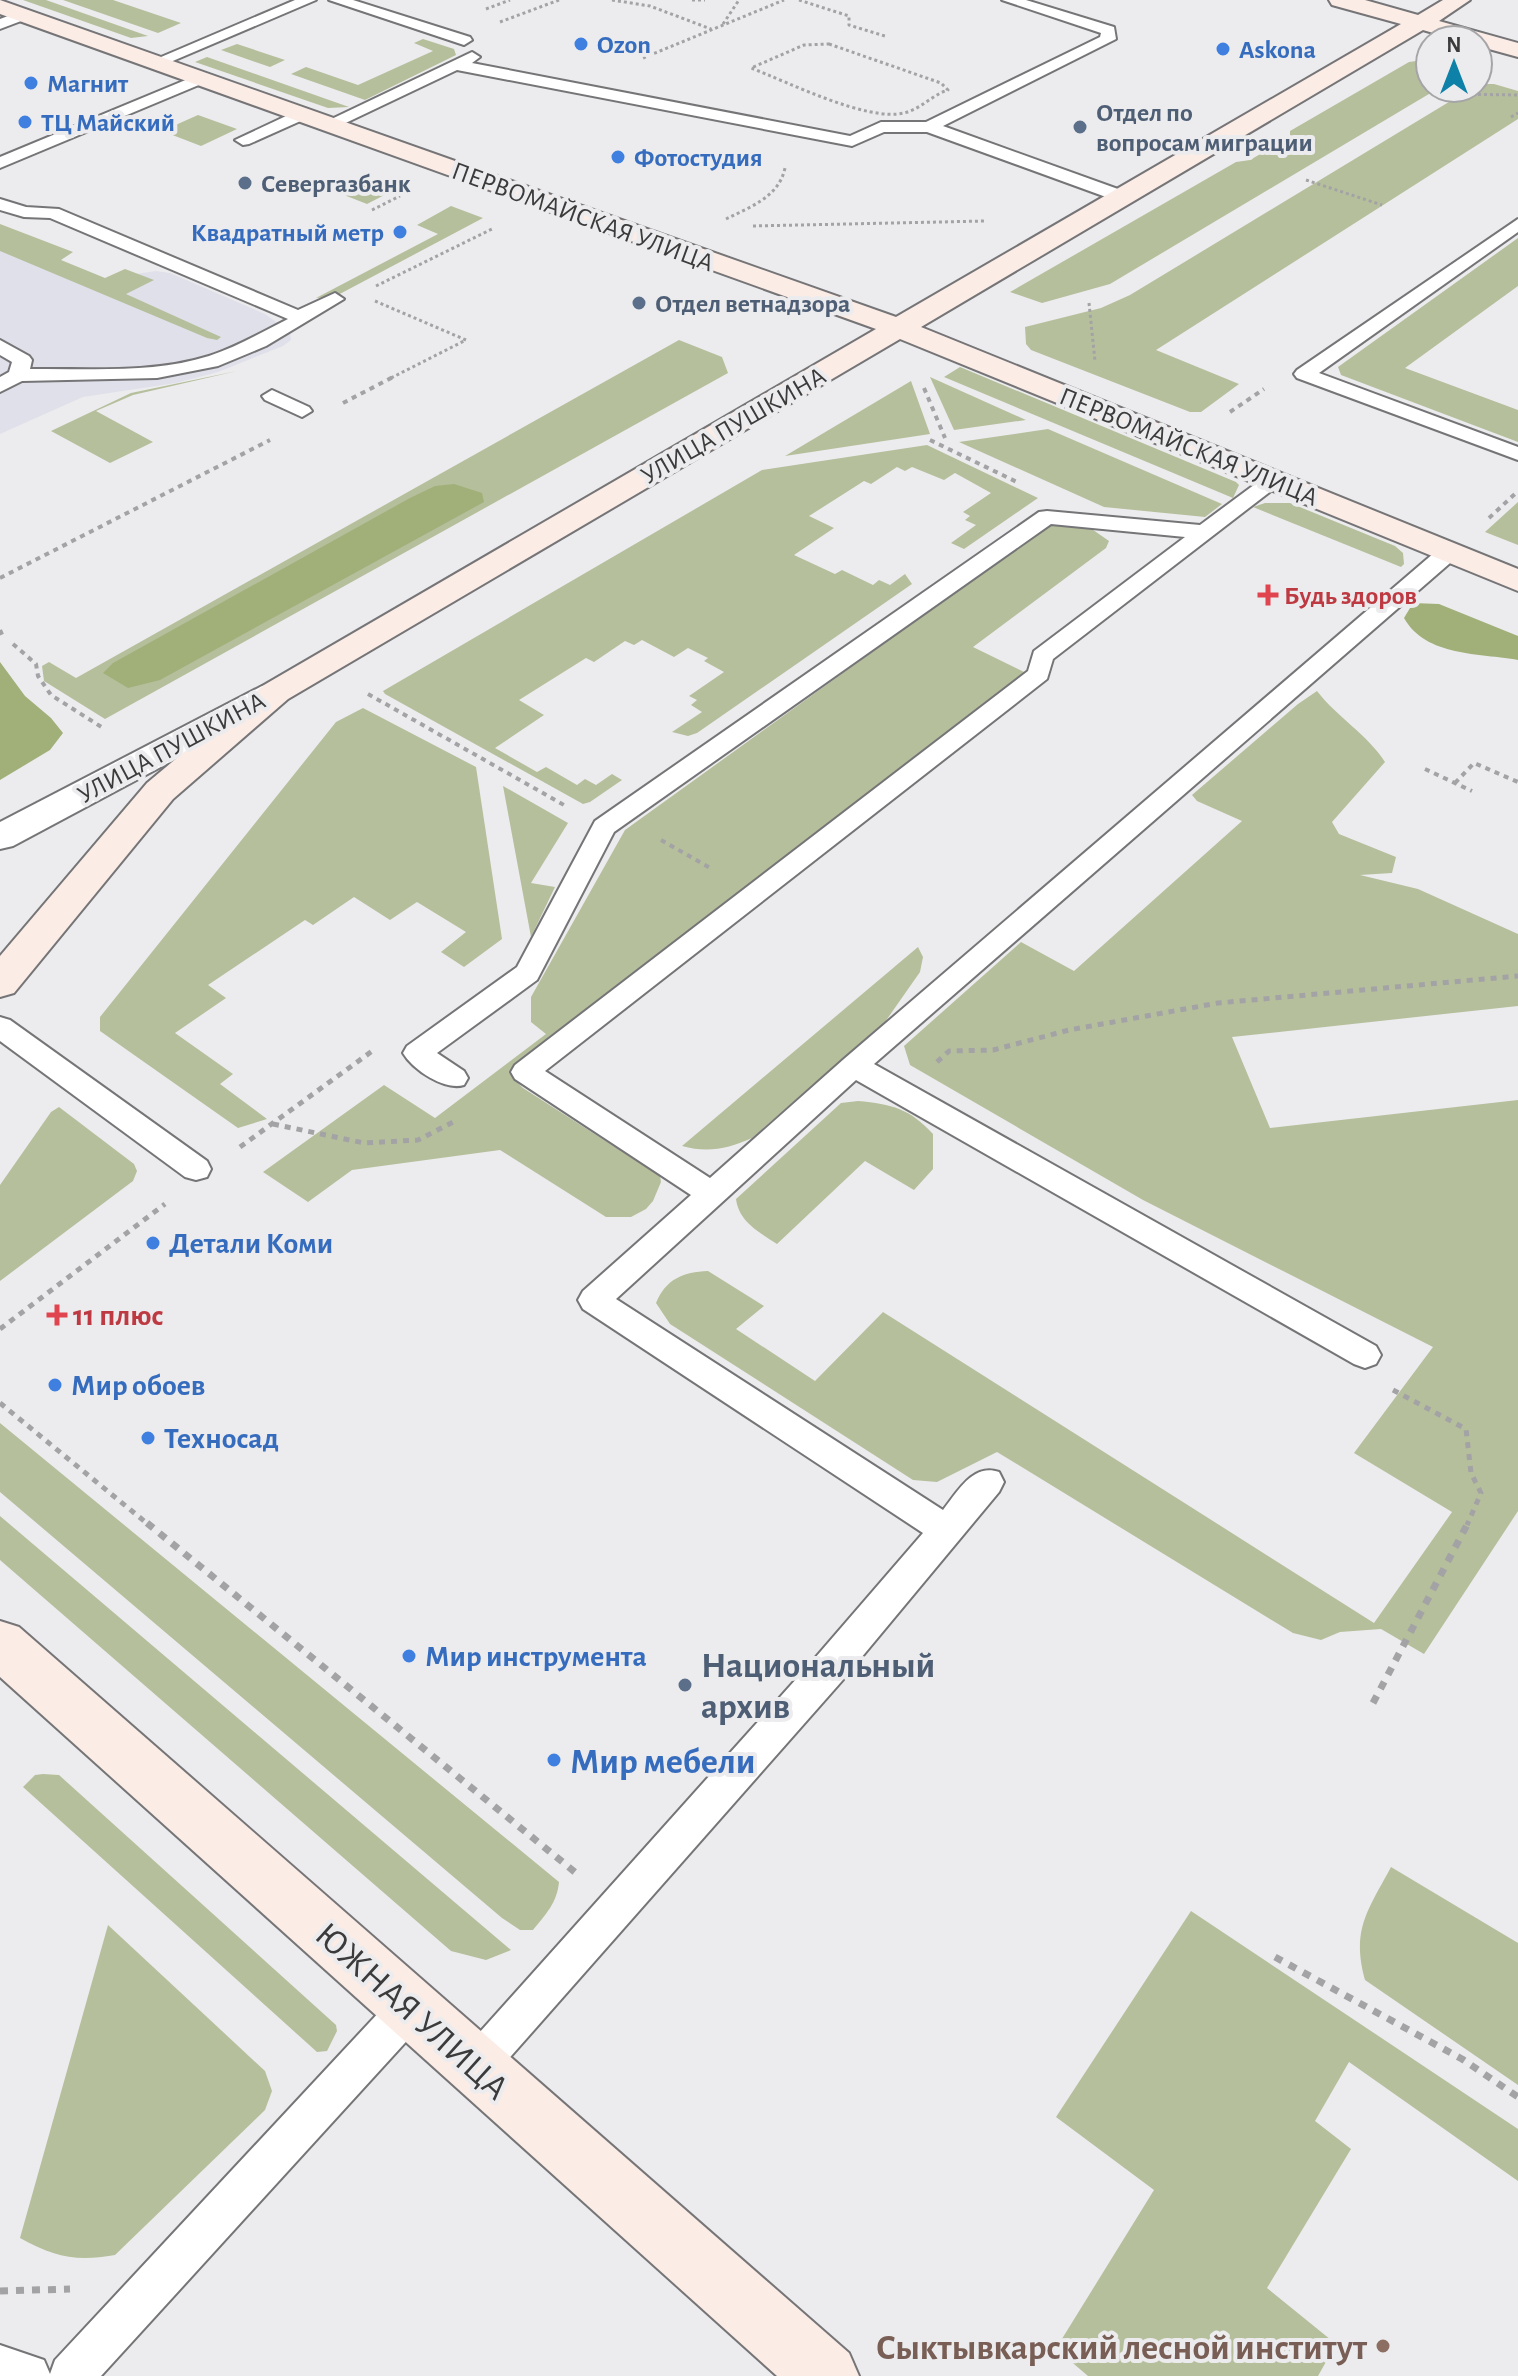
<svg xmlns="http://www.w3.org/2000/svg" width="1518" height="2376" font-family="'Alegreya Sans',sans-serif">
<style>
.built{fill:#e0e0ea}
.green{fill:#b5bf9c}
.forest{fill:#a1b079}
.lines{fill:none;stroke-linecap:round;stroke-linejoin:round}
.lane-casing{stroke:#757577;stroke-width:4}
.street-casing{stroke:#757577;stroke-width:4}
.secondary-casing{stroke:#757577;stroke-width:4}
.path-far3{stroke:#a3a3a5;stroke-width:3;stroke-dasharray:3 3;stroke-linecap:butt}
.path-far2{stroke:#a3a3a5;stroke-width:4;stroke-dasharray:5 5;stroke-linecap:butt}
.path-far1{stroke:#a3a3a5;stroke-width:5;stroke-dasharray:6 6;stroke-linecap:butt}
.path{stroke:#a3a3a5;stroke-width:7;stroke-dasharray:8 8;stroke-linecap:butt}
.lane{fill:#fff;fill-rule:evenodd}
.street{fill:#fff;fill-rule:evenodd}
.secondary{fill:#fcece6;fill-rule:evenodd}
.shop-dot{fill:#3f7fe0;stroke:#ececee;stroke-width:3}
.service-dot{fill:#5c6f8a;stroke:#ececee;stroke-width:3}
.health-dot{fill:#e0444e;stroke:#ececee;stroke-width:3}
.education-dot{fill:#8d6e63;stroke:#ececee;stroke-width:3}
.labels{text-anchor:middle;stroke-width:8;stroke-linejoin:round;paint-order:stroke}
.far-shop-label{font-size:26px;font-weight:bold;fill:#366cbe;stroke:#ececee;text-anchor:start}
.far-service-label{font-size:26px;font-weight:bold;fill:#4e5e75;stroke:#ececee;text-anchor:start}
.far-street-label{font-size:26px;fill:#3b3b3c;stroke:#ececee}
.far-health-label{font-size:26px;font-weight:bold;fill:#be3a42;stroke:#ececee;text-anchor:start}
.shop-label{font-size:30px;font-weight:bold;fill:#366cbe;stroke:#ececee;text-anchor:start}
.health-label{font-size:30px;font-weight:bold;fill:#be3a42;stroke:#ececee;text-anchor:start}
.near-service-label{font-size:36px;font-weight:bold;fill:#4e5e75;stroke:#ececee;text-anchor:start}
.near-shop-label{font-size:36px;font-weight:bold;fill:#366cbe;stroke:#ececee;text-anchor:start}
.near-street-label{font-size:36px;fill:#3b3b3c;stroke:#ececee}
.near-education-label{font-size:36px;font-weight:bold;fill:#785e54;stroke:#ececee;text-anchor:end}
</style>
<rect width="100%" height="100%" fill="#ececee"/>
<path class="built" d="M 0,244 L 88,281 L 156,271 L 170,273 L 265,314 L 290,332 L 291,340 L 283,346 L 218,372 L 176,383 L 83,397 L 0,434 Z"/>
<g class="green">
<path d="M 23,0 L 46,0 L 148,36 L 131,38 Z"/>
<path d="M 63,0 L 113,0 L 181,23 L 158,33 Z"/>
<path d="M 423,39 L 454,49 L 456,55 L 365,100 L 291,74 L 306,67 L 358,85 L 433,51 L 414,43 Z"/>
<path d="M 237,44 L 285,60 L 270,67 L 221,50 Z"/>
<path d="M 207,57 L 349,107 L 328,108 L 195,62 Z"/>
<path d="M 1416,61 L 1430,66 L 1430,88 L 1439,88 L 1110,284 L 1042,303 L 1010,292 L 1236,162 L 1250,160 L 1290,137 L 1290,131 L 1409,62 Z"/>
<path d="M 1478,84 L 1494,84 L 1518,91 L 1518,119 L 1156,350 L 1239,384 L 1201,412 L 1190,412 L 1031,350 L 1026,344 L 1025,327 L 1101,308 L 1130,295 L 1472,88 L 1478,88 Z"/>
<path d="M 198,115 L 237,129 L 201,146 L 162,131 Z"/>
<path d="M 377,179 L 400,187 L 367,204 L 344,195 Z"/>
<path d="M 451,206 L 483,218 L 336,296 L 316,298 L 438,234 L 417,225 Z"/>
<path d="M 0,224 L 73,252 L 61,260 L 105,278 L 125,269 L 154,280 L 126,294 L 221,337 L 217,340 L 207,338 L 0,251 Z"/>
<path d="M 1518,238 L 1518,286 L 1405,368 L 1518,410 L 1518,442 L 1341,375 L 1338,367 Z"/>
<path d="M 679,340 L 722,357 L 728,373 L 105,719 L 44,681 L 42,666 L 49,662 L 76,678 Z"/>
<path d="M 960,367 L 1236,482 L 1239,485 L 1233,498 L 944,377 Z"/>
<path d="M 237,371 L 133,395 L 96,411 L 153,442 L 110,463 L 51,431 L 131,393 Z"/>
<path d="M 930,377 L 1026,420 L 954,430 Z"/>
<path d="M 911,381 L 930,434 L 785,456 Z"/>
<path d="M 1048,429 L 1222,504 L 1205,517 L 1104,507 L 959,442 Z"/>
<path d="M 927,445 L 1038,498 L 964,549 L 951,543 L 976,525 L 965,520 L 970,516 L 963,512 L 991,493 L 955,473 L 944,480 L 912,467 L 905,471 L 897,467 L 871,484 L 864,481 L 809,516 L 834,528 L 794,555 L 835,574 L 842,570 L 873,585 L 879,580 L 890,585 L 905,574 L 912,584 L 697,733 L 688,736 L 672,732 L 702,712 L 691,705 L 697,700 L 689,696 L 724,672 L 704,661 L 708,658 L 688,648 L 674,657 L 642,640 L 634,645 L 625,641 L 594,662 L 586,658 L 519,700 L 544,715 L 495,748 L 537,772 L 546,767 L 577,785 L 585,779 L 596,785 L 612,774 L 622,780 L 590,802 L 583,804 L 385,694 L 383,691 L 762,470 Z"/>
<path d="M 1518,502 L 1518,545 L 1485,532 Z"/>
<path d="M 1265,503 L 1290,503 L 1395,546 L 1403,553 L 1404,564 L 1401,567 L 1253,507 Z"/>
<path d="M 1051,523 L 1086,525 L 1109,541 L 1106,548 L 973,647 L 1026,673 L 517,1074 L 517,1082 L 523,1088 L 660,1176 L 661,1182 L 653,1201 L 646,1209 L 631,1217 L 606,1217 L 500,1150 L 352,1170 L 308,1202 L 263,1172 L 384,1085 L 435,1118 L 546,1034 L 531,1022 L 531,997 L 625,830 Z"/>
<path d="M 1317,691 C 1337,717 1368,735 1385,762 L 1332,822 L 1339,834 L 1396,857 L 1392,873 L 1360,875 L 1418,889 L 1518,934 L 1518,1006 L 1232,1037 L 1270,1128 L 1518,1100 L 1518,1511 L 1424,1654 L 1381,1629 L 1340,1632 L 1321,1640 L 1293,1633 L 997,1452 L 937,1482 L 913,1480 L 670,1324 L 656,1303 C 666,1279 683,1272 708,1271 L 764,1306 L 736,1329 L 815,1381 L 883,1312 L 1374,1623 L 1452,1512 L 1354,1453 L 1433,1347 L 1143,1200 L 910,1065 L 904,1046 L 1021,942 L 1074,971 L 1242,821 L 1197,801 L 1192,795 L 1298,704 Z"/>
<path d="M 363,708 L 476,767 L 502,939 L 464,967 L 441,952 L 466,932 L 417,902 L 390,920 L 354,897 L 313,925 L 305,920 L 208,985 L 226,998 L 175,1033 L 233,1074 L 220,1084 L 267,1119 L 238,1128 L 100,1031 L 100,1017 L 336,722 Z"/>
<path d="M 503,786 L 568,823 L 531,883 L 555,887 L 531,937 Z"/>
<path d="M 918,947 L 923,957 L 920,972 L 885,1022 L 752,1138 C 728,1149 707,1153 682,1146 Z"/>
<path d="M 858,1101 C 892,1104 910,1109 933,1134 L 933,1169 L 914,1190 L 865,1161 L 777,1244 C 759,1232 739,1222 736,1199 L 841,1103 Z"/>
<path d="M 59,1107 L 134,1164 L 137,1171 L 133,1181 L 0,1281 L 0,1185 L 51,1112 Z"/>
<path d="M 0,1423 L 559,1882 C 557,1903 546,1914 533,1930 L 520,1930 L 502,1918 L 0,1492 Z"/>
<path d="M 0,1516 L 511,1950 L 486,1960 L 451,1951 L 0,1560 Z"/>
<path d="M 43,1774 L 59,1775 L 336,2025 L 337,2031 L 327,2051 L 317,2052 L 23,1787 L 35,1775 Z"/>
<path d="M 1391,1867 L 1518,1943 L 1518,2085 L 1365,1980 C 1351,1930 1368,1910 1391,1867 Z"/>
<path d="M 1191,1911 L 1518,2129 L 1518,2181 L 1349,2062 L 1315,2121 L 1351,2149 L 1267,2288 L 1336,2344 L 1318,2376 L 1088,2376 L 1061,2353 L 1060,2342 L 1154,2190 L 1056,2117 Z"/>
<path d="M 108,1925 L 265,2071 L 272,2091 L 265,2110 L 115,2255 C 76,2262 54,2257 20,2238 Z"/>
</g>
<g class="forest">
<path d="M 454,484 L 482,493 L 484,502 L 160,680 L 128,688 L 103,673 L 113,663 L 410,498 L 435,486 Z"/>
<path d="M 1413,603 L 1439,604 L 1518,636 L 1518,660 C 1480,653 1426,657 1404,618 Z"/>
<path d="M 0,662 L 25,696 L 51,718 L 63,733 L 50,750 L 0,780 Z"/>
</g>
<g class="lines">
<g class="lane-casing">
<g id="lane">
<path d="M 295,0 L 316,0 L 161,66 L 155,68 L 147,63 Z"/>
<path d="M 329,0 L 353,0 L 470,37 L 472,40 L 464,45 Z"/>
<path d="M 1002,0 L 1026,0 L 1114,27 L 1116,39 L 943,126 L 1129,193 L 1132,197 L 1129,201 L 1117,201 L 927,132 L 884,132 L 852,146 L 457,70 L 333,129 L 321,129 L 319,125 L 472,52 L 480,57 L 472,63 L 850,136 L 881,122 L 926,122 L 1100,37 L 1101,33 Z"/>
<path d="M 24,10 L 29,12 L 29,18 L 0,29 L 0,19 Z"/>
<path d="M 200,74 L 208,79 L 206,82 L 0,168 L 0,157 Z"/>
<path d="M 299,110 L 305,111 L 307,115 L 305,119 L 249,144 L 243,145 L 235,140 Z"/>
<path d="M 0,199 L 26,207 L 59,209 L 298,310 L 335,293 L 344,299 L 266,346 L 218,366 L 157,378 L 22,381 L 0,392 L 0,377 L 9,372 L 12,362 L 0,355 L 0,340 L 29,356 L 32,360 L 30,369 C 88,368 152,374 209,356 C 237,347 262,332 288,319 L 50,218 L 24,217 L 0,210 Z"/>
<path d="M 1518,219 L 1518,232 L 1319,373 L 1518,447 L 1518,460 L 1297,378 L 1294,374 L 1297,370 Z"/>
<path d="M 272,390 L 309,407 L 312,411 L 302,417 L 265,400 L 262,396 Z"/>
<path d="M 1273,474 L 1280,476 L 1284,480 L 1280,484 L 1053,659 L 1047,679 L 545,1071 L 710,1178 L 844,1059 L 1441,547 L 1457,547 L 1460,552 L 1457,557 L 874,1064 L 1376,1346 L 1381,1355 L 1376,1364 L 1365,1368 L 1354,1364 L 856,1080 L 616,1299 L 943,1510 C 958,1491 973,1463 999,1472 L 1004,1482 L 999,1492 L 841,1682 L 490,2080 L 476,2086 L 462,2080 L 456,2066 L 462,2052 L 815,1658 L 923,1533 L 583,1309 L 578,1300 L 583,1291 L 691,1195 L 515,1079 L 511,1072 L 515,1065 L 1028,671 L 1034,651 L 1185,537 L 1051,524 L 614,832 L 537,980 L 437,1053 L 464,1071 L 468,1078 L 464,1085 C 445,1091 413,1070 403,1053 L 407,1046 L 517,967 L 595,821 L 1039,512 L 1047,511 L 1200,525 L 1266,476 Z"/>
<path d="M 0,1017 L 10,1020 L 207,1161 L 211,1169 L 207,1177 L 196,1180 L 185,1177 L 0,1041 Z"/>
<path d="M 410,1988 L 424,1994 L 430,2008 L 424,2022 L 101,2376 L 0,2376 L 0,2345 L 44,2360 L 50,2374 L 55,2360 L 396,1994 Z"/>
</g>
</g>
<g class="street-casing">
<path id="street" d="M 274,683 L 286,686 L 291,693 L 286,700 L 13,846 L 0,849 L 0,822 L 262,686 Z"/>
</g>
<g class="secondary-casing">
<g id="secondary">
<path d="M 0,0 L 896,317 L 1401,24 L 1332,5 L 1329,0 L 1365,0 L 1418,15 L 1443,0 L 1470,0 L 1439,21 L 1518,43 L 1518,57 L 1478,46 L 1478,40 L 1457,40 L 1423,30 L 921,327 L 1518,569 L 1518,591 L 900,339 L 288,699 L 173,799 L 14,993 L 0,997 L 0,956 L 147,783 L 264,685 L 876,329 L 0,14 Z"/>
<path d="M 0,1621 L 19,1627 L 849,2353 L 859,2376 L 777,2376 L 0,1677 Z"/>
</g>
</g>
<g class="path-far3">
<path d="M 612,0 L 650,6 L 711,29"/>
<path d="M 692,0 L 705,0"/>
<path d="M 799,0 L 849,16 L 849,25 L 885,36"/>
<path d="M 486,9 L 510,0"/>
<path d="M 500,22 L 559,0"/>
<path d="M 723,24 L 739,0"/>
<path d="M 829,44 L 941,83 L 948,90 C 932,95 921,109 904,113 C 867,122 788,82 751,68 L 804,45 Z"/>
<path d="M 643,58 L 784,0"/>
<path d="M 1448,94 L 1518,95"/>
<path d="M 1511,117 L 1518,113"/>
<path d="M 1306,180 L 1382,205"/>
<path d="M 372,210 L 400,196"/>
<path d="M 726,219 C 750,207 779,197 785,168"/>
<path d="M 753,226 L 986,221"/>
<path d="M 376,286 L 492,229"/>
<path d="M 375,301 L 466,340 L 389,379"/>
<path d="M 1089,303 L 1095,361"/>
</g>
<g class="path-far2">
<path d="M 924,388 L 945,438"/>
<path d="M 343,403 L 393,377"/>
<path d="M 1230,412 L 1264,389"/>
<path d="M 930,440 L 1019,483"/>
<path d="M 1489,518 L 1517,492"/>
<path d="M 0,578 L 270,440"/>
<path d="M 0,630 L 4,639"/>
<path d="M 13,644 L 36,664 L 38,676 L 51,695 L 103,728"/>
<path d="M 368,694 L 564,805"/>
<path d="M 1425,769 L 1472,791"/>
<path d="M 1455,783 L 1474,763 L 1518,782"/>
<path d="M 661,840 L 712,869"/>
</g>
<g class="path-far1">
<path d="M 937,1062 L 949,1051 L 993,1050 L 1069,1030 L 1218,1003 L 1518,976"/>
<path d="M 273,1124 L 364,1143 L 418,1140 L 453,1122"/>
<path d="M 240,1147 L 375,1049"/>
<path d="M 0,1329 L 165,1204"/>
<path d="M 1393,1390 L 1466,1429 L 1471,1473 L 1481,1493 L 1467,1525"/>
<path d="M 0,1403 L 149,1525"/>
</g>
<g class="path">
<path d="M 147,1523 L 576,1873"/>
<path d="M 1373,1703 L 1468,1523"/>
<path d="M 1275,1957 L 1462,2059 L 1518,2097"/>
<path d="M 0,2291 L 70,2289"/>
</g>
<use href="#lane" class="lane"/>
<use href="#street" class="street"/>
<use href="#secondary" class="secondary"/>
</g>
<g class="shop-dot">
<circle cx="581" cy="44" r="8"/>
<circle cx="1223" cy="49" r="8"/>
<circle cx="31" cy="83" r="8"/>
<circle cx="25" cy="122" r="8"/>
<circle cx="618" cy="157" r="8"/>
<circle cx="400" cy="232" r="8"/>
<circle cx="153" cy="1243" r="8"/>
<circle cx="55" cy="1385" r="8"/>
<circle cx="148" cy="1438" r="8"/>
<circle cx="409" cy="1656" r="8"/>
<circle cx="554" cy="1760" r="8"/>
</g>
<g class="service-dot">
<circle cx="1080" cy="127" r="8"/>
<circle cx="245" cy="183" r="8"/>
<circle cx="639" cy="303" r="8"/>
<circle cx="685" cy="1685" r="8"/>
</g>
<g class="health-dot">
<path d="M1264 583h8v8h8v8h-8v8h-8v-8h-8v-8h8z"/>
<path d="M53 1303h8v8h8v8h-8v8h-8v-8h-8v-8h8z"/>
</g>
<circle class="education-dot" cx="1383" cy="2346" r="8"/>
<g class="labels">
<g class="far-shop-label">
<text x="597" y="53">Ozon</text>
<text x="1239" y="58">Askona</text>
<text x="47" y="92">Магнит</text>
<text x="41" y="131">ТЦ Майский</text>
<text x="634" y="166">Фотостудия</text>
<text x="384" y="241" text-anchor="end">Квадратный метр</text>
</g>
<g class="far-service-label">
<text x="1096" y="121">Отдел по<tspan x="1096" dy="30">вопросам миграции</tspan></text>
<text x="261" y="192">Севергазбанк</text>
<text x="655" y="312">Отдел ветнадзора</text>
</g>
<g class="far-street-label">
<text transform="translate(583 216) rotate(20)" y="9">ПЕРВОМАЙСКАЯ УЛИЦА</text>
<text transform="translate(733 425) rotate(-30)" y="9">УЛИЦА ПУШКИНА</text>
<text transform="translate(1189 446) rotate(22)" y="9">ПЕРВОМАЙСКАЯ УЛИЦА</text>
<text transform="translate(171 747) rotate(-28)" y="9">УЛИЦА ПУШКИНА</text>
</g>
<g class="far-health-label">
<text x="1284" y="604">Будь здоров</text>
</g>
<g class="shop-label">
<text x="169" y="1253">Детали Коми</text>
<text x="71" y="1395">Мир обоев</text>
<text x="164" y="1448">Техносад</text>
<text x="425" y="1666">Мир инструмента</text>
</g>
<g class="health-label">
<text x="73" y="1325">11 плюс</text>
</g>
<g class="near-service-label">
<text x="701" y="1677">Национальный<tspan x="701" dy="41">архив</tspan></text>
</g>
<g class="near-shop-label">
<text x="570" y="1773">Мир мебели</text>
</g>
<g class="near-street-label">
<text transform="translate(413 2010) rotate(42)" y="13">ЮЖНАЯ УЛИЦА</text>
</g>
<g class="near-education-label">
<text x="1367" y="2359">Сыктывкарский лесной институт</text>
</g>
</g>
<g transform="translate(1454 64)"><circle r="38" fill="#ececee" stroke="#a5a5a7" stroke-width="2"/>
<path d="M0-6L14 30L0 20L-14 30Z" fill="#0e81a8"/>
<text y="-12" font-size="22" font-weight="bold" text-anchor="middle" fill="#3b3b3c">N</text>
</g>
</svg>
